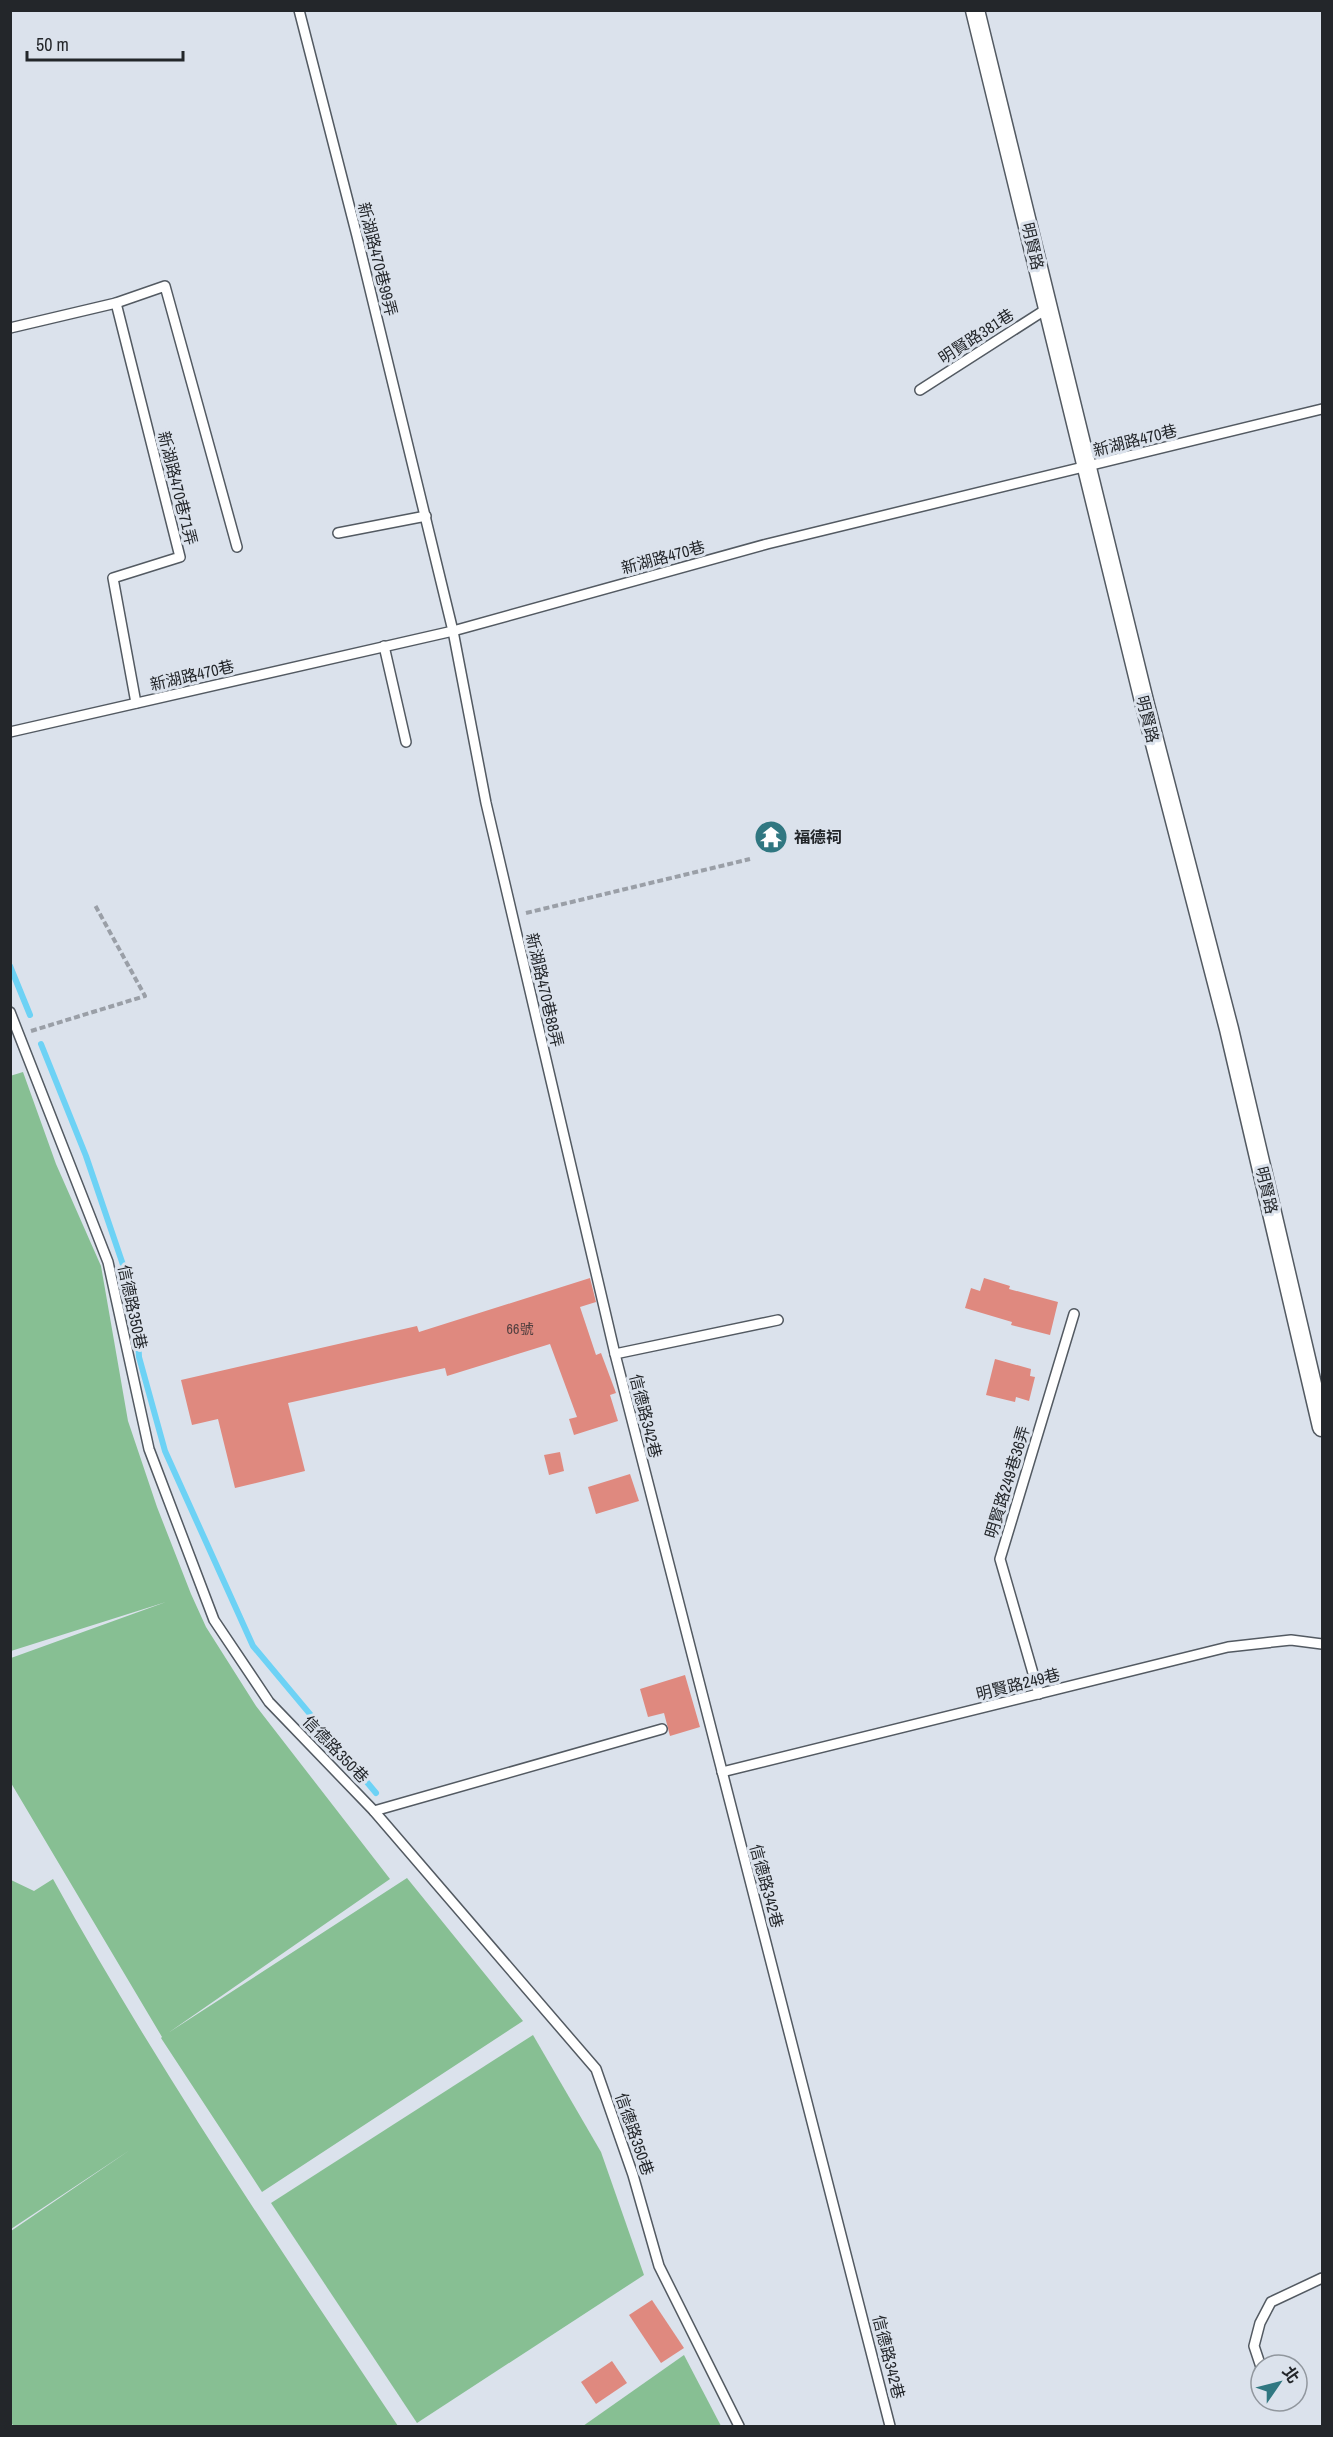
<svg xmlns="http://www.w3.org/2000/svg" width="1333" height="2437" font-family="'Archivo Narrow','Noto Sans TC',sans-serif">
<style>
.green{fill:#87bf93}
.lines{fill:none;stroke-linecap:round;stroke-linejoin:round}
.stream{stroke:#6dd2f5;stroke-width:6}
.building{fill:#df897f}
.service-casing{stroke:#535a62;stroke-width:12}
.minor-casing{stroke:#535a62;stroke-width:21}
.path{stroke:#9a9fa7;stroke-width:4;stroke-dasharray:6 3;stroke-linecap:butt}
.service{stroke:#fff;stroke-width:9}
.minor{stroke:#fff;stroke-width:18}
.labels{text-anchor:middle;stroke-width:6;stroke-linejoin:round;paint-order:stroke}
.number-label{font-size:14px;fill:#523f3f}
.street-label{font-size:16px;fill:#23262a;stroke:#dbe2ec}
.poi-label{font-size:16px;font-weight:bold;fill:#23262a;stroke:#dbe2ec;text-anchor:start}
</style>
<rect width="100%" height="100%" fill="#dbe2ec"/>
<g class="green">
<path d="M 23,1072 L 56,1164 L 101,1266 L 128,1421 L 157,1507 L 191,1594 L 206,1627 L 256,1706 L 390,1879 L 168,2033 L 407,1878 L 523,2021 L 262,2192 L 161,2038 L 162,2037 L 11,1783 L 11,1658 L 166,1602 L 11,1651 L 10,1076 Z"/>
<path d="M 53,1879 C 157,2068 279,2247 398,2426 L 14,2426 L 11,2423 L 11,2231 L 130,2150 L 11,2229 L 11,1880 L 34,1891 Z"/>
<path d="M 533,2035 L 601,2152 L 644,2275 L 417,2423 L 271,2203 Z"/>
<path d="M 684,2355 L 721,2426 L 583,2426 Z"/>
</g>
<g class="lines">
<g class="stream">
<path d="M 10,966 L 30,1015"/>
<path d="M 41,1044 L 86,1156 L 136,1303 L 139,1357 L 165,1451 L 253,1646 L 376,1793"/>
</g>
</g>
<g class="building">
<path d="M 590,1278 L 596,1302 L 580,1307 L 596,1355 L 601,1353 L 616,1393 L 610,1395 L 618,1421 L 574,1435 L 569,1419 L 577,1417 L 550,1344 L 447,1376 L 445,1368 L 288,1403 L 305,1471 L 235,1488 L 218,1419 L 192,1425 L 181,1380 L 417,1326 L 419,1332 Z"/>
<path d="M 984,1278 L 1010,1286 L 1009,1289 L 1058,1302 L 1050,1335 L 1011,1325 L 1012,1322 L 965,1308 L 971,1288 L 980,1291 Z"/>
<path d="M 995,1359 L 1031,1369 L 1030,1376 L 1035,1377 L 1029,1401 L 1016,1397 L 1015,1402 L 986,1395 Z"/>
<path d="M 560,1452 L 564,1471 L 549,1475 L 544,1455 Z"/>
<path d="M 630,1474 L 639,1501 L 596,1514 L 588,1487 Z"/>
<path d="M 685,1675 L 700,1727 L 670,1736 L 664,1713 L 648,1717 L 640,1689 Z"/>
<path d="M 652,2300 L 684,2348 L 661,2363 L 629,2315 Z"/>
<path d="M 612,2361 L 627,2383 L 596,2404 L 581,2382 Z"/>
</g>
<g class="lines">
<g class="service-casing">
<g id="service">
<path d="M 299,10 L 357,236 L 453,631 L 486,803 L 615,1354 L 890,2426"/>
<path d="M 116,303 L 180,557 L 113,578 L 136,703"/>
<path d="M 10,328 L 116,303 L 165,286 L 237,547"/>
<path d="M 920,390 L 1048,308"/>
<path d="M 338,533 L 426,516"/>
<path d="M 384,646 L 406,742"/>
<path d="M 10,732 L 453,631 L 767,544 L 1322,409"/>
<path d="M 10,1012 L 108,1262 L 149,1449 L 214,1620 L 269,1702 L 374,1811 L 596,2069 L 633,2175 L 659,2266 L 739,2426"/>
<path d="M 615,1354 L 778,1320"/>
<path d="M 1039,1694 L 1000,1559 L 1074,1314"/>
<path d="M 722,1772 L 1228,1647 L 1291,1640 L 1322,1644"/>
<path d="M 374,1811 L 662,1729"/>
<path d="M 1261,2367 L 1254,2346 L 1260,2323 L 1271,2302 L 1322,2278"/>
</g>
</g>
<g class="minor-casing">
<path id="minor" d="M 975,10 L 1145,705 L 1229,1029 L 1322,1427"/>
</g>
<g class="path">
<path d="M 526,913 L 750,859"/>
<path d="M 31,1031 L 145,996 L 95,905"/>
</g>
<use href="#service" class="service"/>
<use href="#minor" class="minor"/>
</g>
<defs>
<g id="temple-disc" transform="scale(1.725)"><circle r="9.5" fill="#307781" stroke="#dbe2ec"/><path d="M0-6L5-2H3V0L6.5 2.5H4V6H1.5V3h-3V6H-4V2.5H-6.5L-3 0V-2H-5Z" fill="#fff"/></g>
</defs>
<g fill-rule="evenodd">
<use href="#temple-disc" x="771" y="837"/>
</g>
<g class="labels">
<g class="number-label">
<text x="520" y="1334">66號</text>
</g>
<g class="street-label">
<text transform="translate(1033 246) rotate(77)" y="6">明賢路</text>
<text transform="translate(378 259) rotate(76)" y="6">新湖路470巷99弄</text>
<text transform="translate(976 336) rotate(-33)" y="6">明賢路381巷</text>
<text transform="translate(1135 440) rotate(-14)" y="6">新湖路470巷</text>
<text transform="translate(178 488) rotate(76)" y="6">新湖路470巷71弄</text>
<text transform="translate(663 557) rotate(-15)" y="6">新湖路470巷</text>
<text transform="translate(192 675) rotate(-13)" y="6">新湖路470巷</text>
<text transform="translate(1148 719) rotate(76)" y="6">明賢路</text>
<text transform="translate(545 990) rotate(77)" y="6">新湖路470巷88弄</text>
<text transform="translate(1267 1190) rotate(77)" y="6">明賢路</text>
<text transform="translate(133 1307) rotate(78)" y="6">信德路350巷</text>
<text transform="translate(646 1416) rotate(76)" y="6">信德路342巷</text>
<text transform="translate(1007 1482) rotate(-73)" y="6">明賢路249巷36弄</text>
<text transform="translate(1018 1684) rotate(-14)" y="6">明賢路249巷</text>
<text transform="translate(336 1749) rotate(46)" y="6">信德路350巷</text>
<text transform="translate(767 1886) rotate(75)" y="6">信德路342巷</text>
<text transform="translate(635 2134) rotate(71)" y="6">信德路350巷</text>
<text transform="translate(889 2357) rotate(76)" y="6">信德路342巷</text>
</g>
<g class="poi-label">
<text x="794" y="843">福德祠</text>
</g>
</g>
<rect width="1333" height="2437" fill="none" stroke="#23262a" stroke-width="24"/>
<g transform="translate(1279 2383) rotate(55)"><circle r="28" fill="#dbe2ec" stroke="#91979e" stroke-width="1.5"/>
<path d="M0-4.5L10 22L0 15L-10 22Z" fill="#307781"/>
<text y="-9" font-size="16" font-weight="bold" text-anchor="middle" fill="#23262a">北</text>
</g>
<path d="M27 51v9h156v-9" fill="none" stroke="#23262a" stroke-width="3"/>
<text x="36" y="51" font-size="18" fill="#23262a" stroke="#dbe2ec" stroke-width="4.5" paint-order="stroke">50 m</text>
</svg>
